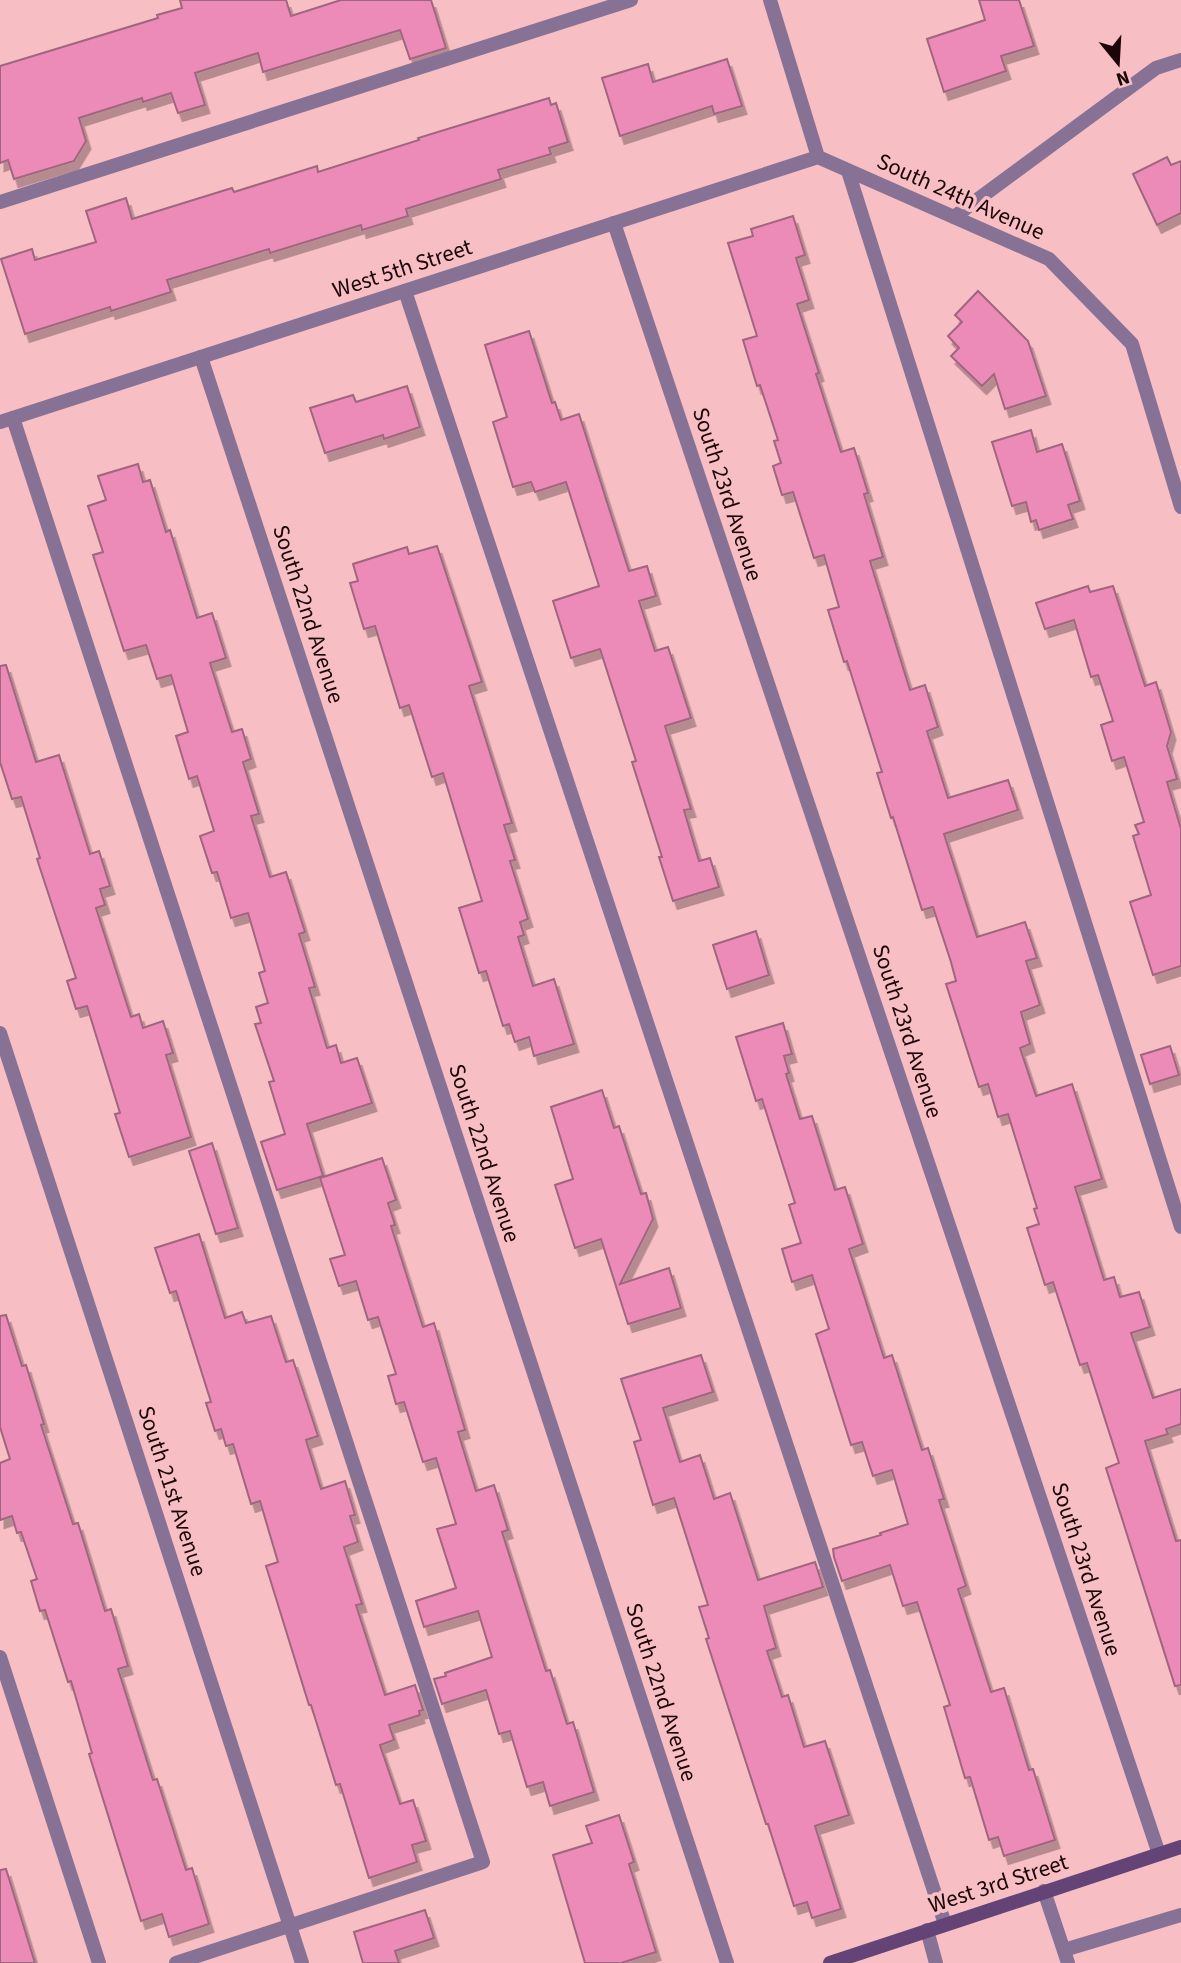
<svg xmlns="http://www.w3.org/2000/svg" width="1181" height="1963" font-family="'Source Sans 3',sans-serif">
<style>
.building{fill:#ed8bb8;stroke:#a0657f;stroke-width:2;filter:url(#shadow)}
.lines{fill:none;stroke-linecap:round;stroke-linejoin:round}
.lane{stroke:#877195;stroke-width:14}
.street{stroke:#877195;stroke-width:14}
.secondary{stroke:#644477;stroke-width:14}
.labels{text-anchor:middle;stroke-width:7;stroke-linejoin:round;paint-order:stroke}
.street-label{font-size:23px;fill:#1b0508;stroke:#f7bec3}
</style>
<defs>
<filter id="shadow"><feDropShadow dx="4.5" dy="8" stdDeviation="0" flood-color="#0004"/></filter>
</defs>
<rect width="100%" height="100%" fill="#f7bec3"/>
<g class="building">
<path d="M 180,0 L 286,0 L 291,16 L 341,0 L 431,0 L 446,48 L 410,59 L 400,30 L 263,72 L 258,53 L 195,73 L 205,105 L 178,113 L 171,93 L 143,102 L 142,98 L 79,118 L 86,141 L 74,161 L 14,179 L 8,160 L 0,163 L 0,66 L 158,18 L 157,15 L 182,8 Z"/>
<path d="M 979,0 L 1019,0 L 1034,46 L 1001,56 L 1006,71 L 944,92 L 927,39 L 985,20 Z"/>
<path d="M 727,59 L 742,106 L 714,114 L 712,106 L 620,136 L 602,78 L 648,64 L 653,82 Z"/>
<path d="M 549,98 L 551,105 L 556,103 L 568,142 L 549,148 L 551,154 L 498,170 L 501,179 L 406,209 L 408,216 L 362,230 L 361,225 L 270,253 L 269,249 L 167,280 L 171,292 L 111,311 L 110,307 L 25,334 L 1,259 L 32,249 L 35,260 L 96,242 L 86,211 L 126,198 L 132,219 L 232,188 L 234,192 L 317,166 L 318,172 L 419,140 L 418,138 Z"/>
<path d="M 1167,157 L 1171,165 L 1181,161 L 1181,213 L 1157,225 L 1133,174 Z"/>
<path d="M 793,216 L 805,255 L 796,258 L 809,300 L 797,304 L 819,373 L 816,374 L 841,452 L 854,448 L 868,493 L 864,494 L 883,557 L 870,561 L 910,690 L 925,685 L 938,727 L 927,731 L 948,798 L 1008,780 L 1018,810 L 944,834 L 977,937 L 1025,922 L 1037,958 L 1026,961 L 1040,1005 L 1021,1012 L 1030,1044 L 1020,1048 L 1036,1096 L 1072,1084 L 1102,1179 L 1075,1187 L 1104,1280 L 1114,1277 L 1120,1297 L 1139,1292 L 1150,1327 L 1131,1333 L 1153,1398 L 1181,1389 L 1181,1424 L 1166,1429 L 1168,1434 L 1145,1441 L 1176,1541 L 1181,1540 L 1181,1685 L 1175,1686 L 1106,1468 L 1119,1463 L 1087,1363 L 1080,1365 L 1053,1282 L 1045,1285 L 1027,1228 L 1039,1224 L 1034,1209 L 1037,1208 L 1008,1114 L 998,1117 L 988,1084 L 979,1087 L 946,984 L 956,981 L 951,962 L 933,907 L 922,910 L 893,817 L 891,818 L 877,773 L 882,772 L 847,661 L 844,662 L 828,610 L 839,607 L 824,555 L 814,558 L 793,492 L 782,495 L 773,466 L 781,463 L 774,441 L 778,440 L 760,385 L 757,386 L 743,340 L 757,336 L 728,243 L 753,236 L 751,229 Z"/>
<path d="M 978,291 L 1028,341 L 1046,396 L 1005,409 L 994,374 L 982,386 L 951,356 L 959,348 L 948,336 L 962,322 L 955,315 Z"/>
<path d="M 529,331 L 552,403 L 555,402 L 561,420 L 579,414 L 629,571 L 647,566 L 656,596 L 639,601 L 655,651 L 668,647 L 691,718 L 665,726 L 691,809 L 684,810 L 699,861 L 710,858 L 719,887 L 673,901 L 659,857 L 662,857 L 632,762 L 636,761 L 600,649 L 571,658 L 553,601 L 599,586 L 566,482 L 535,492 L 531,482 L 513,487 L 493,422 L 507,417 L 485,345 Z"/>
<path d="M 407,386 L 420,427 L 384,439 L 383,435 L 325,453 L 310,408 L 353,395 L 356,402 Z"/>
<path d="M 1031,430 L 1037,452 L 1062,444 L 1080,501 L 1068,505 L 1073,519 L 1039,530 L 1036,520 L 1031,522 L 1026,502 L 1012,506 L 992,442 Z"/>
<path d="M 138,464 L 143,482 L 150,480 L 166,532 L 170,530 L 197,618 L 212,613 L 226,658 L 210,663 L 232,732 L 242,729 L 251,759 L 243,762 L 259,814 L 251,816 L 270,877 L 286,872 L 305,932 L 299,934 L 315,987 L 309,988 L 327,1048 L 336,1045 L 341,1063 L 357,1058 L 372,1103 L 307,1124 L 323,1176 L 277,1190 L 261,1142 L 285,1134 L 269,1082 L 274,1081 L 255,1024 L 261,1023 L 256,1007 L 268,1003 L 259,973 L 265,971 L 248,913 L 231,918 L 217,872 L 212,873 L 200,836 L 214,831 L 197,776 L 189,779 L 176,736 L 188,732 L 171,675 L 157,679 L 146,645 L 124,651 L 93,555 L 103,552 L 88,506 L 106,500 L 98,476 Z"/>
<path d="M 437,546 L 482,682 L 469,686 L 512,823 L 504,825 L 515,860 L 510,861 L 528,919 L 520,922 L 524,935 L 518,937 L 533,986 L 554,979 L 574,1044 L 534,1056 L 529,1037 L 515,1042 L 509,1024 L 503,1026 L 486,971 L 479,973 L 459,908 L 482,901 L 443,773 L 432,777 L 409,705 L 400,708 L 375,626 L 364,629 L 350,583 L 358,581 L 353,564 L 407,547 L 409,554 Z"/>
<path d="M 1088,586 L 1090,592 L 1113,586 L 1145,686 L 1156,682 L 1171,732 L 1167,746 L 1177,779 L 1167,782 L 1181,829 L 1181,966 L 1153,975 L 1130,902 L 1151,895 L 1133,836 L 1139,834 L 1135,825 L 1144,822 L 1124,757 L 1112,761 L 1101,725 L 1113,721 L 1098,675 L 1091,677 L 1074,620 L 1045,629 L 1036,603 Z"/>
<path d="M 6,665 L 36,762 L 59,755 L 90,854 L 99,851 L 110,886 L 100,889 L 105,905 L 96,908 L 131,1017 L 139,1014 L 143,1028 L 163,1021 L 173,1053 L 166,1055 L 191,1137 L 129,1157 L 115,1114 L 120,1113 L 87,1006 L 76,1009 L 67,981 L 76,978 L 37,859 L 40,858 L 21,797 L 12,799 L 0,762 L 0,666 Z"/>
<path d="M 756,931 L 769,975 L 727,989 L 713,945 Z"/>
<path d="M 783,1023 L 792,1054 L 784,1056 L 789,1073 L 786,1074 L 800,1119 L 812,1116 L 835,1190 L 845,1187 L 863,1244 L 849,1249 L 884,1358 L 892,1355 L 922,1450 L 928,1448 L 944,1499 L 939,1500 L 966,1586 L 958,1589 L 991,1692 L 1004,1688 L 1029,1770 L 1033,1769 L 1055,1840 L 1004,1856 L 998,1837 L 989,1840 L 970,1777 L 965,1778 L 944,1707 L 950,1705 L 917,1602 L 903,1606 L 890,1565 L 842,1581 L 834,1557 L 833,1549 L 881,1535 L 880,1533 L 908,1524 L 892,1470 L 873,1476 L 862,1442 L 851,1445 L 816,1334 L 829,1329 L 812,1275 L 792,1282 L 782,1249 L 801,1243 L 789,1205 L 795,1203 L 762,1099 L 756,1101 L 736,1037 Z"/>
<path d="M 1170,1046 L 1179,1075 L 1150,1084 L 1141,1055 Z"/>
<path d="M 602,1090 L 614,1128 L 619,1126 L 641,1194 L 646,1193 L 653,1219 L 620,1284 L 669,1268 L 681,1308 L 628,1324 L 601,1239 L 575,1248 L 555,1185 L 573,1179 L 551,1107 Z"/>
<path d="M 212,1143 L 238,1228 L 216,1234 L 189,1151 Z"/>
<path d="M 382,1158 L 396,1200 L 388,1203 L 395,1225 L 391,1226 L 423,1327 L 434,1323 L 465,1430 L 458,1432 L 476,1491 L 494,1485 L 508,1530 L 502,1532 L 546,1671 L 550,1670 L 567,1724 L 573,1722 L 594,1792 L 550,1806 L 543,1782 L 527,1787 L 510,1731 L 499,1734 L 486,1690 L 442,1704 L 434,1679 L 446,1676 L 445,1673 L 492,1657 L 478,1611 L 424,1627 L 416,1601 L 456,1588 L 437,1529 L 456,1524 L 436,1458 L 423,1462 L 404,1402 L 396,1404 L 388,1376 L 396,1374 L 378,1317 L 368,1320 L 356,1281 L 339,1286 L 330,1259 L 345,1255 L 320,1178 Z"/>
<path d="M 199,1234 L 225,1318 L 242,1312 L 246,1323 L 271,1316 L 286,1362 L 293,1360 L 318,1436 L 306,1440 L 321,1489 L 345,1481 L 355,1515 L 350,1516 L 358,1542 L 344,1547 L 362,1604 L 356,1605 L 385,1695 L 415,1685 L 423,1710 L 419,1711 L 420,1715 L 389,1725 L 394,1740 L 380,1745 L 400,1804 L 413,1800 L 426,1841 L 412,1845 L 417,1862 L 369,1878 L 340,1784 L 336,1785 L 311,1705 L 309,1705 L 266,1566 L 278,1562 L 260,1501 L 251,1504 L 233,1444 L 226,1446 L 221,1429 L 215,1431 L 206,1403 L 211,1402 L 176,1291 L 170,1293 L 155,1248 Z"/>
<path d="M 6,1315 L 22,1366 L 26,1365 L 44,1424 L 41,1425 L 73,1524 L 78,1523 L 105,1611 L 111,1609 L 128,1666 L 118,1669 L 153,1780 L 157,1779 L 186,1870 L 192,1868 L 209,1924 L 169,1937 L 162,1914 L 141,1921 L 89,1754 L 92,1753 L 71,1681 L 68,1682 L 45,1610 L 40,1611 L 31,1581 L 37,1579 L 21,1532 L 17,1533 L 12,1516 L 0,1520 L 0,1463 L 10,1459 L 0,1427 L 0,1316 Z"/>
<path d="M 701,1355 L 713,1392 L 663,1408 L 680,1462 L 700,1455 L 714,1499 L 730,1493 L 758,1580 L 815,1562 L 823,1587 L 764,1606 L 776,1648 L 767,1651 L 782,1697 L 788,1695 L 804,1747 L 825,1741 L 849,1815 L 815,1826 L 841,1909 L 812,1918 L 807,1902 L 794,1906 L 768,1824 L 766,1824 L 706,1639 L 709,1638 L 699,1607 L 708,1605 L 674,1498 L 653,1505 L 634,1442 L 641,1440 L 621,1379 Z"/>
<path d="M 619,1815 L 634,1862 L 629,1864 L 656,1952 L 621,1963 L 585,1963 L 553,1855 L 592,1843 L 586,1826 Z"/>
<path d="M 6,1869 L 35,1963 L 0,1963 L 0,1870 Z"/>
<path d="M 425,1910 L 434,1938 L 395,1951 L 399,1963 L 363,1963 L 354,1932 Z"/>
</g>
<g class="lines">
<g class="lane">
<path d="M 848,171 L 1181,1227"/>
<path d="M 0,202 L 631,0"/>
<path d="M 405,291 L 945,1924"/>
<path d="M 13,418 L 483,1862 L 176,1963"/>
<path d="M 0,1657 L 99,1963"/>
<path d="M 1044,1891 L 1068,1963"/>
<path d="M 927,1930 L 936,1963"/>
<path d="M 1064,1950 L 1181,1915"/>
</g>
<g class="street">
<path d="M 770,0 L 818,157 L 1049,259 L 1132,344 L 1181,507"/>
<path d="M 954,217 L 1156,68 L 1181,60"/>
<path d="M 614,223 L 1159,1854"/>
<path d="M 201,357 L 727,1963"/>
<path d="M 0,422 L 818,157"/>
<path d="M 0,1033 L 302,1963"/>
</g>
<path class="secondary" d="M 830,1963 L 1181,1847"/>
</g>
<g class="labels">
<g class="street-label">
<text transform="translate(961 196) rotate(24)" y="8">South 24th Avenue</text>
<text transform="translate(402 268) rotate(-18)" y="8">West 5th Street</text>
<text transform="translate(728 494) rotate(72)" y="8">South 23rd Avenue</text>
<text transform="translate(309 614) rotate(72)" y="8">South 22nd Avenue</text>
<text transform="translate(908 1031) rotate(72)" y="8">South 23rd Avenue</text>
<text transform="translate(485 1153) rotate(72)" y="8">South 22nd Avenue</text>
<text transform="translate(173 1491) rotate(72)" y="8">South 21st Avenue</text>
<text transform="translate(1087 1569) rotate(72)" y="8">South 23rd Avenue</text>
<text transform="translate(662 1692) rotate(72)" y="8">South 22nd Avenue</text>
<text transform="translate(998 1883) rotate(-18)" y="8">West 3rd Street</text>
</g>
</g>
<g transform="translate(1118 63) rotate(162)" stroke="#f7bec3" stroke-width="5" paint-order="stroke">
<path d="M0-5L12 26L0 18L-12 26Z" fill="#1b0508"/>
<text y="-10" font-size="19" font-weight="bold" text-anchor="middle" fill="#1b0508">N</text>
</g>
</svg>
